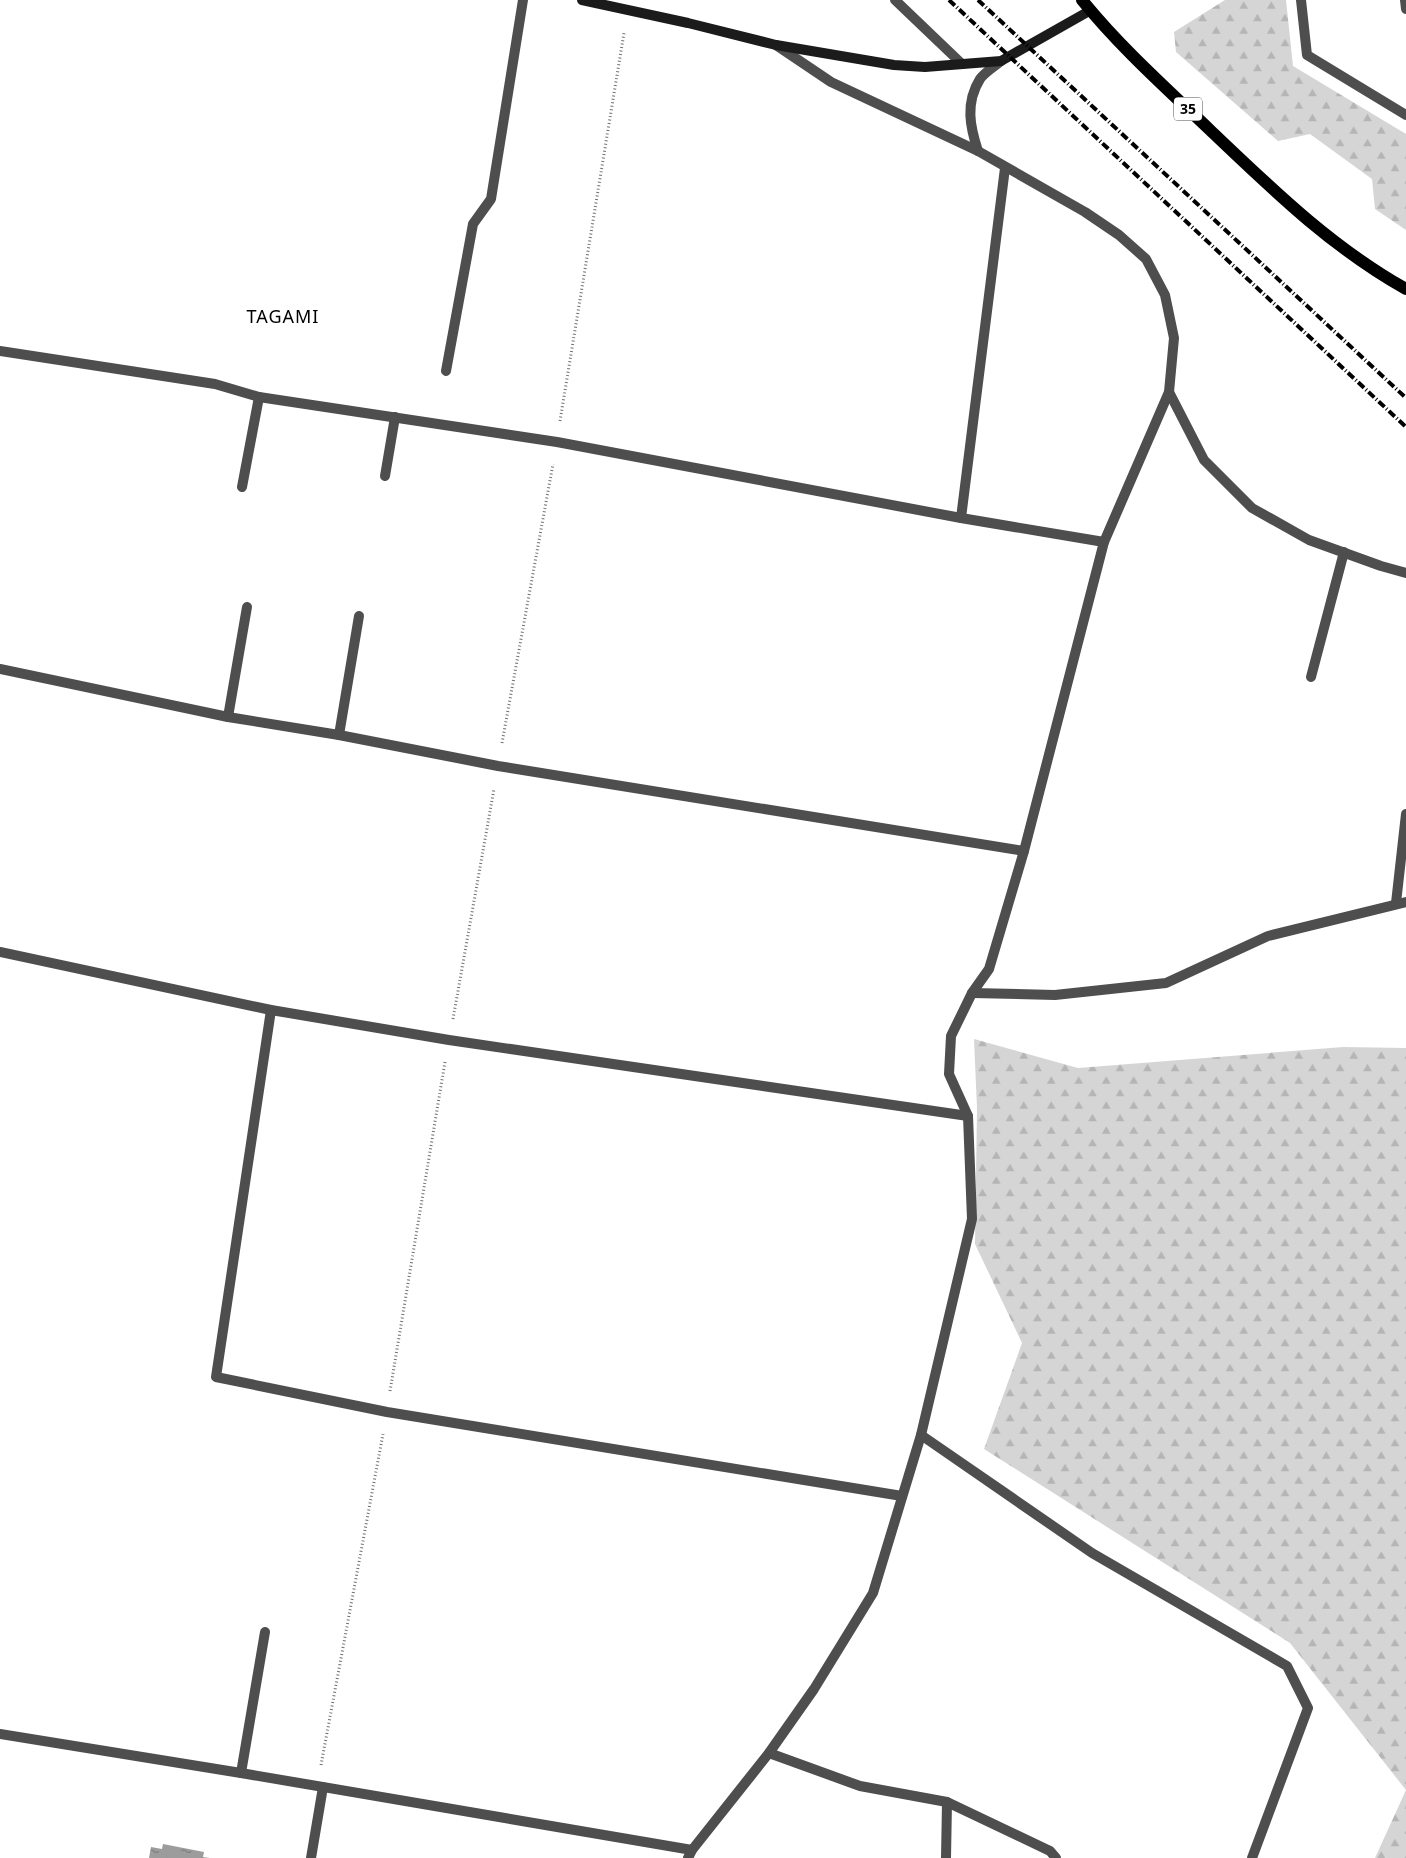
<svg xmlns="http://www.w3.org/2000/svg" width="1406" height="1858" font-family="'Noto Sans',sans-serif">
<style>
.forest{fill:url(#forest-firs)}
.water{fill:url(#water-ripples)}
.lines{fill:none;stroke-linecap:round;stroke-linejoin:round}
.path{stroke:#707070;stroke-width:3;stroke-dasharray:1 2.5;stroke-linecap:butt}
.lane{stroke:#4e4e4e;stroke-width:10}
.street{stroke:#4e4e4e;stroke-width:10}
.secondary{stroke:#1b1b1b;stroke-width:10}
.primary{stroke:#000;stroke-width:12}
.rail{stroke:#000;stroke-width:4;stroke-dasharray:8 2.5 1 2.5;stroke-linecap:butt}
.labels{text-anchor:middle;stroke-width:5;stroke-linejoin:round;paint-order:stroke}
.shield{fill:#fff;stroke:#4c4c4c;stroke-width:1}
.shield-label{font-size:14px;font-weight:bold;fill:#000}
.quarter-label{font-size:18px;letter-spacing:1px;fill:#000;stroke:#fff}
</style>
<defs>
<pattern id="forest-firs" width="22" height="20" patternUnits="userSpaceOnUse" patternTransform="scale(1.25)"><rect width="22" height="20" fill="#d5d5d5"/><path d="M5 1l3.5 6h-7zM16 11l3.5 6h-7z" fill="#b5b5b5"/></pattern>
<pattern id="water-ripples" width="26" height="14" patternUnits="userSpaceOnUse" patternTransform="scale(1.25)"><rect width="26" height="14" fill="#9c9c9c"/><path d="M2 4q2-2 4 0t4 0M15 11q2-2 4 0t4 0" fill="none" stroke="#7d7d7d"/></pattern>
</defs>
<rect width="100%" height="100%" fill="#fff"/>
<g class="forest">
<path d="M 1225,0 L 1286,0 L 1293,66 L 1406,134 L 1406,230 L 1375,209 L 1372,179 L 1310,134 L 1278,141 L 1176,52 L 1174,32 Z"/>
<path d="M 974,1039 L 1078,1068 L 1343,1047 L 1406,1048 L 1406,1858 L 1375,1858 L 1406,1790 L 1290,1643 L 984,1449 L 1022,1343 L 975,1244 L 977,1108 Z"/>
</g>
<path class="water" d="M 163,1844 L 204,1852 L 203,1857 L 210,1858 L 149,1858 L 151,1847 L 162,1849 Z"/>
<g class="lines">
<g class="path">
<path d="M 560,421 L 624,33"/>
<path d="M 502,743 L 553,464"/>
<path d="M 453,1019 L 494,789"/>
<path d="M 390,1391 L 445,1062"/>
<path d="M 321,1765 L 383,1434"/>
</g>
<g class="lane">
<path d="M 385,476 L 395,417"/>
<path d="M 242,487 L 259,397"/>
<path d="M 961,518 L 1005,168"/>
<path d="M 1311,677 L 1344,552"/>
<path d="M 228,717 L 247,607"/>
<path d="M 339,735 L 359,616"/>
<path d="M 1396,903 L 1406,814"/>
<path d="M 241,1773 L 265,1632"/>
</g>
<g class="street">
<path d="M 895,0 L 962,64"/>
<path d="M 1301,0 L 1307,55 L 1406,115"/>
<path d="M 1405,0 L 1406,9"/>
<path d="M 978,151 C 970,127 965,103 980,79 C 985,72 994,67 1001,61"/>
<path d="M 0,351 L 215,384 L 259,397 L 557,442 L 961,518 L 1104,542"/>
<path d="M 446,371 L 473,224 L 491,199 L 523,0"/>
<path d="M 1169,392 L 1204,460 L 1252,508 L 1309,540 L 1381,566 L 1406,573"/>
<path d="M 0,669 L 228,717 L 339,735 L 498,766 L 1024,851"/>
<path d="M 0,952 L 271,1010 L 449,1040 L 968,1116"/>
<path d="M 972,993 L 1055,995 L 1166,983 L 1268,936 L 1406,902"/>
<path d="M 271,1010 L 216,1377 L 387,1412 L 902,1496"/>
<path d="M 921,1435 L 1092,1553 L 1287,1666 L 1308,1708 L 1252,1858"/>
<path d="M 0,1734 L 241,1773 L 692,1850"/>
<path d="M 769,1753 L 860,1786 L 947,1802 L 1050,1851 L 1056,1858"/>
<path d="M 311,1858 L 323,1787"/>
<path d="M 688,1858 L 692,1850 L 769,1753 L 814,1689 L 873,1593 L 921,1435 L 972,1219 L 968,1116 L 949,1074 L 951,1036 L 972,993 L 989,969 L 1024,851 L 1104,542 L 1169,392 L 1174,338 L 1165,295 L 1146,259 L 1119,235 L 1085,212 L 978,151 L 831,82 L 776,45"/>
<path d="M 946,1858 L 947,1802"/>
</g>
<path class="secondary" d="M 582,0 L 688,23 L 776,45 L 894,65 L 925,67 L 1001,61 L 1091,10"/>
<path class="primary" d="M 1082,0 C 1120,47 1166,88 1210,130 C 1271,188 1331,247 1406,289"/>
<g class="rail">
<path d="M 949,0 L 1406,427"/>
<path d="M 978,0 L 1406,398"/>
</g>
</g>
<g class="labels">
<rect class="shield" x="1174" y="97.5" width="28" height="23" rx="4"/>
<g class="shield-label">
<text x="1188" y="114">35</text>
</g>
<g class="quarter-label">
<text x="283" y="323">TAGAMI</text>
</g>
</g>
</svg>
